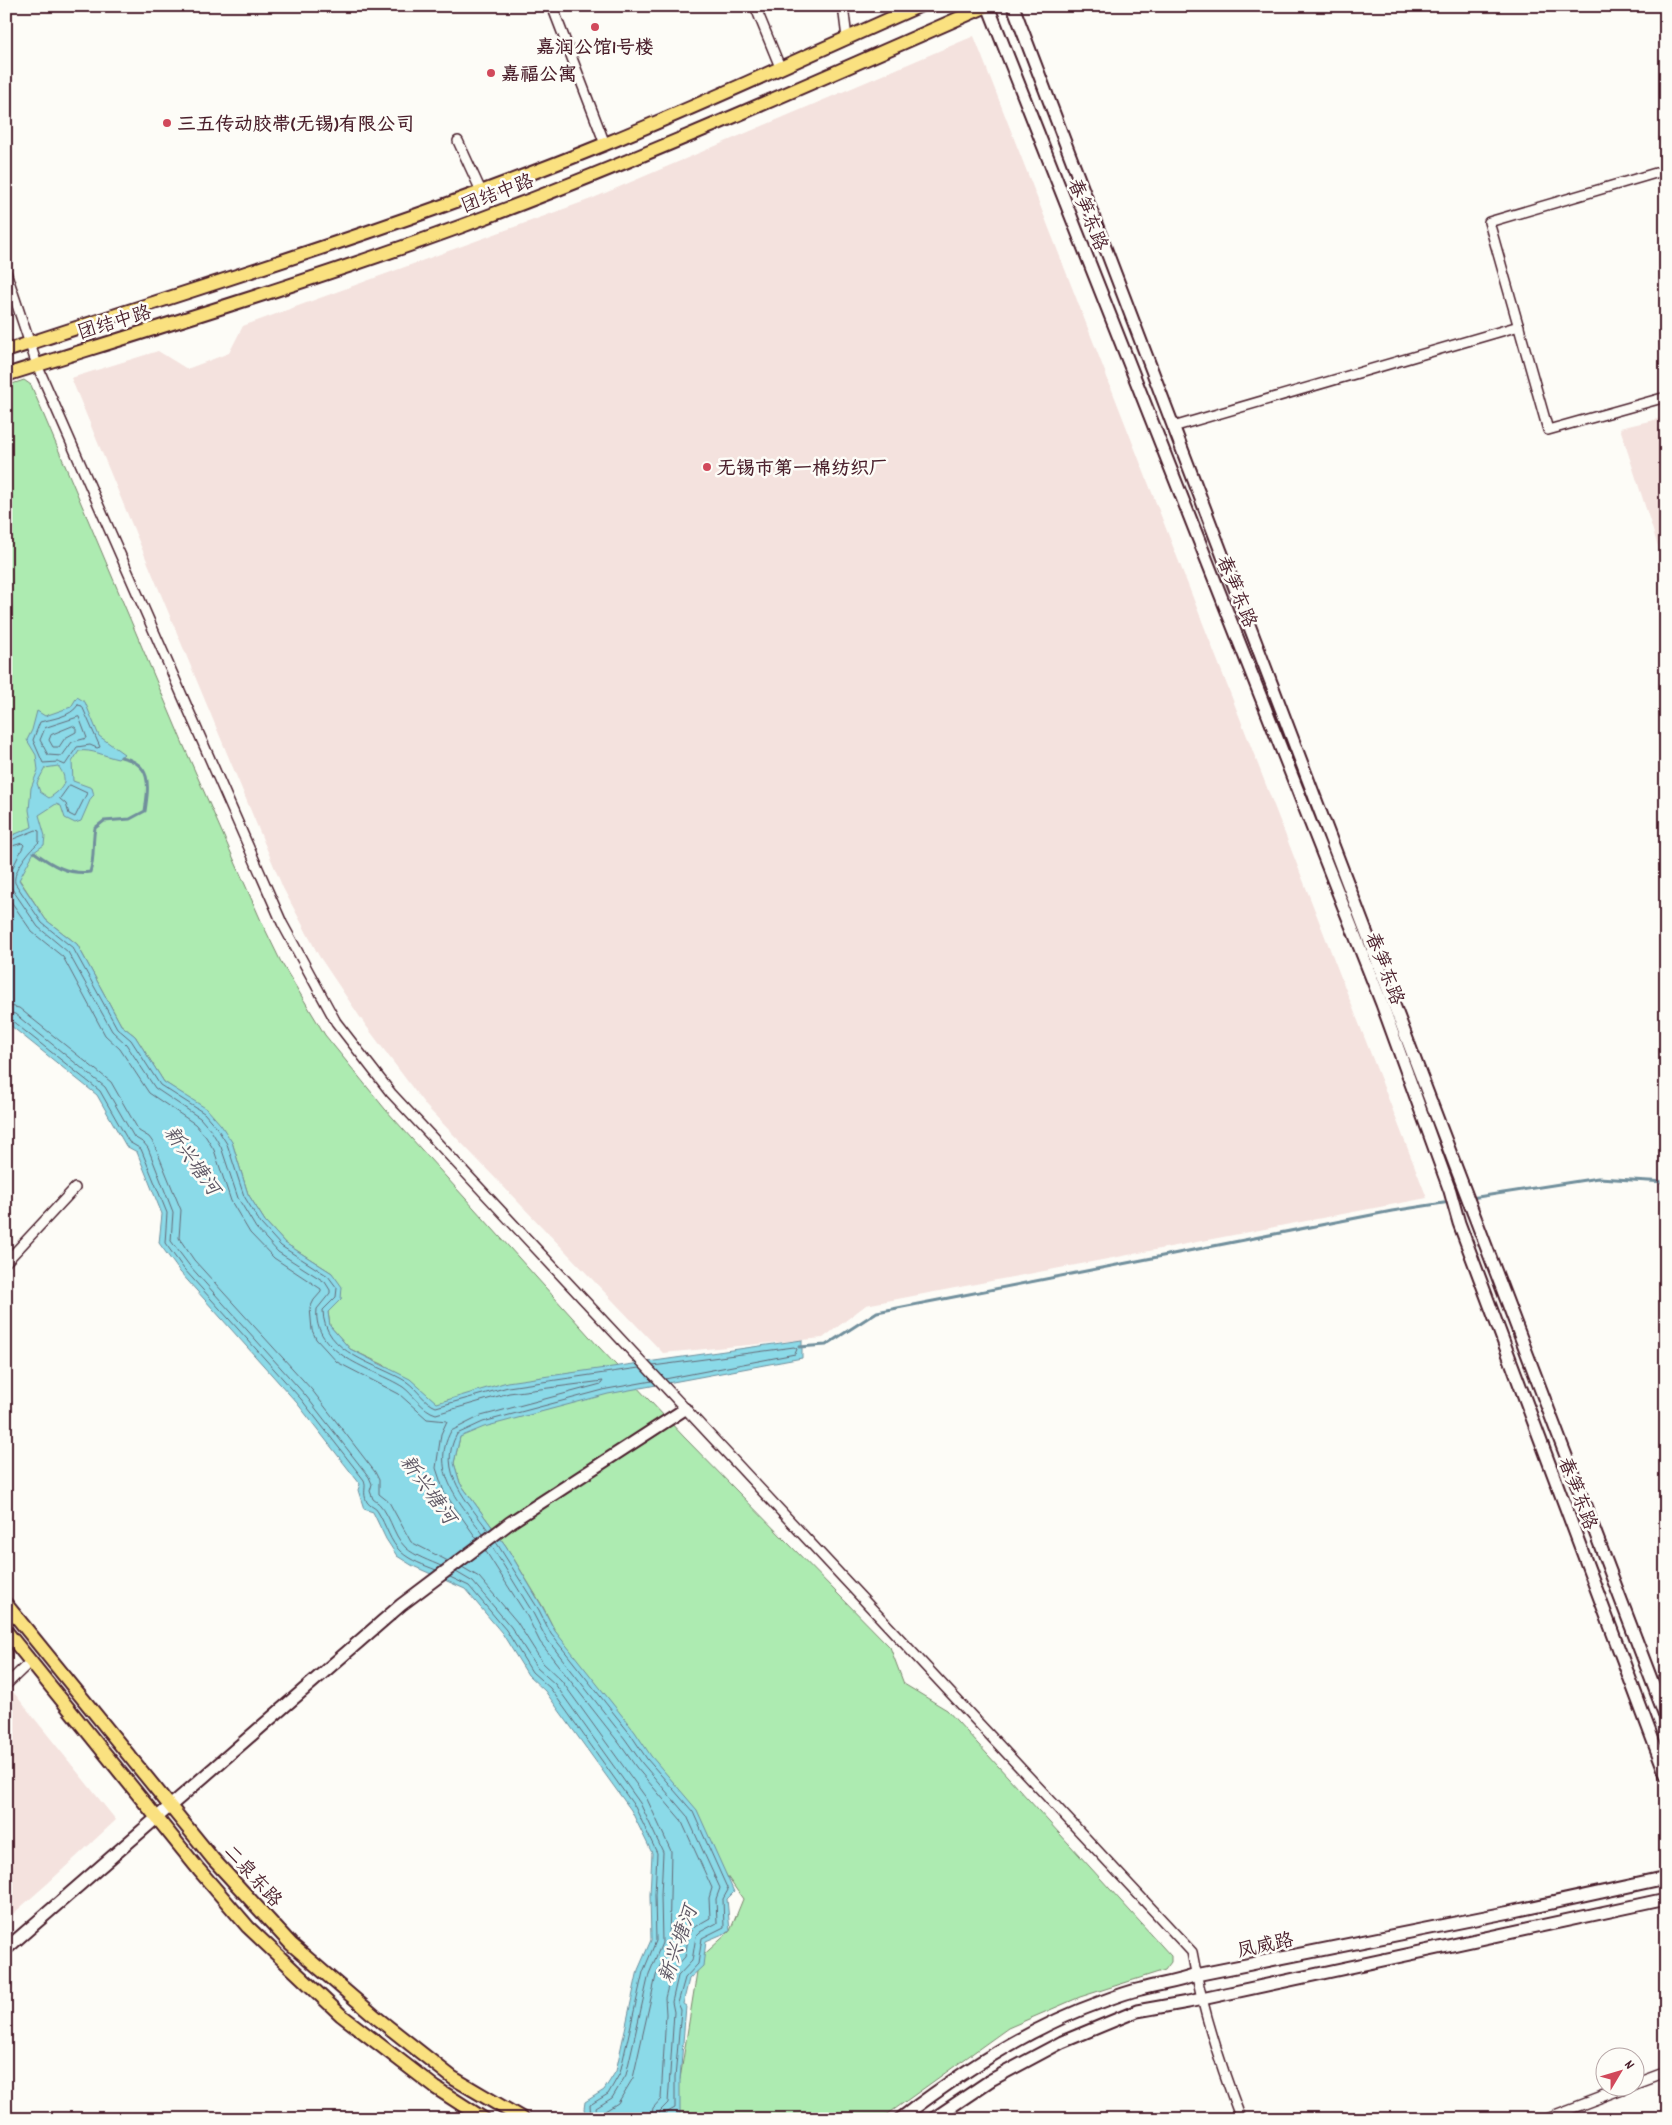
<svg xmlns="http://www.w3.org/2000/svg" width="1672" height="2125" font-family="Dekko,'LXGW WenKai TC',sans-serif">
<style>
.built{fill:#f4e2de}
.green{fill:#adebb1;stroke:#7c856e}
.water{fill:#8bdae8;stroke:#718f9c;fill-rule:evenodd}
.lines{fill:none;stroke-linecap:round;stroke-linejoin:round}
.shore{stroke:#646a77;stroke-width:1}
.stream{stroke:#718f9c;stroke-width:3}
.street-casing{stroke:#4a1f2b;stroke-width:12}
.secondary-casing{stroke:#4a1f2b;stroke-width:15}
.primary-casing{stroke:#4a1f2b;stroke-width:16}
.street{stroke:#fdfcf7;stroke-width:9}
.secondary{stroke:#fdfcf7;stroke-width:11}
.primary{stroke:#fae180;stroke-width:12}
.poi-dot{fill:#d1495b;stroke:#fdfcf7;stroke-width:2}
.labels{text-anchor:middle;stroke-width:5;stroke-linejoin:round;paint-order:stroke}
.poi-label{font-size:19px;font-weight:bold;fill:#4a1f2b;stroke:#fdfcf7;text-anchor:start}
.street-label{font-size:19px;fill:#4a1f2b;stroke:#fdfcf7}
.water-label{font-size:20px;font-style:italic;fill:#5e5764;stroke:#fdfcf7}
</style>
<rect width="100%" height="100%" fill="#fdfcf7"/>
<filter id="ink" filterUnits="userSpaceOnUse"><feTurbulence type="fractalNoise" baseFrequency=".02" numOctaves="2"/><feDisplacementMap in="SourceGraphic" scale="10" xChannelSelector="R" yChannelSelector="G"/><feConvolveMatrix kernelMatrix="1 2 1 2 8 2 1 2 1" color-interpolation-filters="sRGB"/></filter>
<g filter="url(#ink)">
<g class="built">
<path d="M 974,36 L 1427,1198 L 866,1305 L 823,1338 L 663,1353 L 426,1106 L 364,1023 L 319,956 L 283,888 L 71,378 L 158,351 L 187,369 L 229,353 L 243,326 L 591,199 Z"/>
<path d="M 1666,417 L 1666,571 L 1620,428 Z"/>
<path d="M 6,1683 L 116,1820 L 47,1884 L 6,1920 Z"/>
</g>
<path class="green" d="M 24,380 L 31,385 L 183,744 L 262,923 L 281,962 L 325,1035 L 385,1109 L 598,1346 L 684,1437 L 890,1647 L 904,1684 L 947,1710 L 1171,1956 L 1171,1962 L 1165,1970 L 1080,1997 L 1008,2028 L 881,2119 L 663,2119 L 680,2079 L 699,1959 L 730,1931 L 743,1899 L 555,1631 L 543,1607 L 506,1546 L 460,1483 L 454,1463 L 460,1437 L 384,1365 L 350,1349 L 330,1326 L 328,1312 L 341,1299 L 332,1273 L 285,1243 L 265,1221 L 248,1194 L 232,1142 L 182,1094 L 164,1082 L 135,1036 L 121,1025 L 77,944 L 46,920 L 19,879 L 6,848 L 6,386 Z"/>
<path class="water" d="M 77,697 L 85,702 L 99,736 L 124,754 L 118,759 C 104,756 92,749 79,751 L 72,762 L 73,781 L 92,788 L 94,795 L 91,798 L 81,821 L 75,823 L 65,818 L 61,806 L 56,804 L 39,815 L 45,836 L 44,845 L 34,852 L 19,880 L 46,920 L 77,944 L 121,1025 L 135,1036 L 164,1082 L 207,1109 L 221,1125 L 232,1142 L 248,1194 L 265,1221 L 285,1243 L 332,1273 L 342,1287 L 341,1299 L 328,1312 L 330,1326 L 350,1349 L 410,1379 L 437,1403 L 507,1382 L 802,1340 L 802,1358 L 608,1394 L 484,1427 L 460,1437 L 454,1463 L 460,1483 L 506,1546 L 543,1608 L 555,1631 L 635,1732 L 651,1756 L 697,1810 L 734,1892 L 727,1899 L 730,1931 L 706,1941 L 703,1966 L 689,1979 L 683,2004 L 686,2006 L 680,2079 L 680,2114 L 665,2119 L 587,2119 L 584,2109 L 585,2102 L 604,2090 L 616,2071 L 638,1970 L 651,1940 L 650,1895 L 652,1853 L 631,1810 L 545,1691 L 528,1675 L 502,1633 L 465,1589 L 413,1566 L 397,1556 L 386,1539 L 373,1512 L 364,1509 L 358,1490 L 360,1484 L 297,1403 L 180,1272 L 159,1243 L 162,1214 L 137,1152 L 126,1146 L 97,1095 L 6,1022 L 6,838 L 32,827 L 29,810 L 31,788 L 38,770 L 36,755 L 27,740 L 32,730 L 37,711 L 45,716 L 71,707 ZM 58,766 C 70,781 63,789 49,798 L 40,792 L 37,783 L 45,768 Z"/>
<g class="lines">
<g class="shore">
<path d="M 78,705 L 82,706 L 100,747 L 97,748 L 90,745 L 77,747 L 65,765 L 58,762 L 43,763 L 33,740 L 40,722 C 51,719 71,717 78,705 Z"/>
<path d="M 79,717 L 87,738 L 72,742 L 62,756 L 48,755 L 40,740 L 45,728 Z"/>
<path d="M 73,726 L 76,728 L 76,732 L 65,738 L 59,747 L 53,747 L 49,740 L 51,735 Z"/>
<path d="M 70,785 L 87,793 L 75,817 L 69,814 L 66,804 L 60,799 Z"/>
<path d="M 6,842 L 36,830 L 39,831 L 39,842 C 31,849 12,871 15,883 L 42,923 L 73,948 L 117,1028 L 131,1040 L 160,1085 L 204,1113 L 217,1128 L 227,1144 L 244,1196 L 261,1224 L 281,1246 L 328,1276 L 337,1288 L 336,1297 L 323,1310 C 323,1354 377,1363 407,1382 C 417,1389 425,1403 436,1407 L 508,1387 L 639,1368"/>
<path d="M 6,848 L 22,843 L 24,845 L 9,875 L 10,886 L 38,927 L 68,952 L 112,1031 L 126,1044 L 155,1088 L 200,1118 L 212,1132 L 221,1147 L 238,1198 L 256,1228 L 278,1252 L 325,1282 L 330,1290 L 330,1293 L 317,1309 C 312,1355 373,1368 403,1387 C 414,1395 422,1410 436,1414 L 509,1393 L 603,1381 L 601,1384 L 481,1416 L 451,1431 C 429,1472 461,1503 483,1534"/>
<path d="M 6,894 L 32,932 L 63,957 L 105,1035 L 120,1049 L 149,1093 L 195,1124 L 206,1137 L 214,1150 L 231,1201 L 250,1233 L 274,1258 L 321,1289 L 321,1292 L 314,1300 L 310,1308 L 312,1330 L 316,1339 L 337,1362 L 399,1394 L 427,1419 L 447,1421 L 441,1434 L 436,1468 L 444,1492 L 477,1539"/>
<path d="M 6,1005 L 19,1008 L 111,1082 L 139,1131 L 149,1137 L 154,1144 L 181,1210 L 179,1238 L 194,1260 L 312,1390 L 375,1472 L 379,1480 L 379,1494 L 389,1502 L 411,1542 L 448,1561"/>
<path d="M 6,1012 L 15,1014 L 105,1087 L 134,1137 L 144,1143 L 148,1148 L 173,1212 L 171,1241 L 189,1265 L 306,1396 L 369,1477 L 372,1484 L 370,1491 L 373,1499 C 391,1510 391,1534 406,1548 C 415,1556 430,1561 441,1566"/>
<path d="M 6,1018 L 11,1020 L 100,1091 L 129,1142 L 141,1149 L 167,1213 L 165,1243 L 184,1269 L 301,1399 L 364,1480 C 367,1488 362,1492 367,1502 C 370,1507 376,1507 378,1512 C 386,1525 390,1542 401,1552 C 411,1561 424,1565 436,1570"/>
<path d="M 653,1366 L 794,1347 L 797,1349 L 795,1354 L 665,1379"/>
<path d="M 488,1530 C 468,1502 436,1471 457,1434 L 483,1422 L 607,1389 L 652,1381"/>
<path d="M 496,1542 L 539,1610 L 551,1634 L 631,1735 L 647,1759 L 693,1812 L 728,1890 L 723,1899 L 724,1927 L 702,1938 L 698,1964 L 685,1978 L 678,2003 L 681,2010 L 675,2078 L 675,2108 L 666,2113 L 665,2119"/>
<path d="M 491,1545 L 533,1613 L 546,1638 L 625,1739 L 642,1763 L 687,1816 L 720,1888 L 716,1899 L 717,1923 L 700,1932 L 696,1936 L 692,1961 L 678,1976 L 672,2002 L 674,2012 L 668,2103 L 660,2111 L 658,2119"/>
<path d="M 485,1550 L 527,1616 L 540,1642 L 619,1743 L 636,1767 L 681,1820 L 712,1888 L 709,1898 L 710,1918 L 696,1926 L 689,1933 L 685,1957 L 672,1971 L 665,1998 L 666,2014 L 661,2099 L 653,2108 L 651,2119"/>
<path d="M 462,1567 L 479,1577 L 517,1622 L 543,1663 L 561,1680 L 647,1799 L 671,1851 L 669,1944 L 656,1976 L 633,2078 L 618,2103 L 605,2111 L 605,2119"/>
<path d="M 456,1572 L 473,1582 L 511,1627 L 537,1668 L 555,1684 L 640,1803 L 663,1852 L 661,1895 L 662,1943 L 649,1974 L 626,2075 L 612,2098 L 596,2108 L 598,2119"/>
<path d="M 450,1577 L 469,1586 L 506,1630 L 532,1672 L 550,1688 L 635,1807 L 657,1853 L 655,1895 L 656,1941 L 643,1972 L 620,2073 L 608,2094 L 590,2105 L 591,2119"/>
</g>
<g class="stream">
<path d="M 34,852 C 52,865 68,875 90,872 C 95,857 92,843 95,828 L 104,821 L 130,819 L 145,811 C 149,784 152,764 121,757"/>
<path d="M 1471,1198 L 1598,1178 L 1666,1182"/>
<path d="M 799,1347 L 826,1345 L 877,1312 L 1392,1211 L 1450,1202"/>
</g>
<g class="street-casing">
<g id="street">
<path d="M 552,6 L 605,144"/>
<path d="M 755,6 L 780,67"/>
<path d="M 843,6 L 847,38"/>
<path d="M 458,141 L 481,191"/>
<path d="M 1666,170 L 1489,222 L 1548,430 L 1666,397"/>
<path d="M 6,272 L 37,365 L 282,923 L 336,1022 L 391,1093 L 1192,1952 C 1202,2010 1220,2064 1241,2119"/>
<path d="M 1173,427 L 1519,326"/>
<path d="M 6,1262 L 75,1188"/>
<path d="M 6,1685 L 31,1661"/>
<path d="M 1634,2084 L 1666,2072"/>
<path d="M 1544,2119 L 1626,2088"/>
</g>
</g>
<g class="secondary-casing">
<g id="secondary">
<path d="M 988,6 L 1382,1004 L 1450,1191 L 1459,1223 L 1666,1775"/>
<path d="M 1013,6 L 1666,1718"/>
<path d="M 6,1949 L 401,1605 L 511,1522 L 685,1409"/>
<path d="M 900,2119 C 961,2072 1028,2028 1101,2002 C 1114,1997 1127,1992 1141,1989 C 1160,1984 1178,1982 1196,1975 L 1510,1912 L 1666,1878"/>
<path d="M 933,2119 L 991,2080 L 1062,2042 L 1137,2011 L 1188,2002 L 1666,1899"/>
</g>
</g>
<g class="primary-casing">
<g id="primary">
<path d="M 6,351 C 206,285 409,224 605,144 C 711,101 814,52 919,6"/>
<path d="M 6,375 C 159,327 312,281 462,226 C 640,160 813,82 987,6"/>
<path d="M 6,1604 L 213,1859 L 291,1944 L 377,2018 L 453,2078 L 523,2119"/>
<path d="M 6,1631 L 199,1870 L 248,1927 L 341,2015 L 436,2088 L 484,2119"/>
</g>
</g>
<use href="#street" class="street"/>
<use href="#secondary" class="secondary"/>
<use href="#primary" class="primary"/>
</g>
</g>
<g class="poi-dot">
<circle cx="595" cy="27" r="5"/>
<circle cx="491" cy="73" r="5"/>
<circle cx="167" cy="123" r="5"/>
<circle cx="707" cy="467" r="5"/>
</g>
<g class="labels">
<g class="poi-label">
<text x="595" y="53" text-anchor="middle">嘉润公馆1号楼</text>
<text x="501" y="80">嘉福公寓</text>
<text x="177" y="130">三五传动胶带(无锡)有限公司</text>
<text x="717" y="474">无锡市第一棉纺织厂</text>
</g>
<g class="street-label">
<text transform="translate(497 192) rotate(-21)" y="7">团结中路</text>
<text transform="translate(1089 214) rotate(68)" y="7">春笋东路</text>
<text transform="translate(114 321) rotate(-17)" y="7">团结中路</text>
<text transform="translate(1238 591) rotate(68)" y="7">春笋东路</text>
<text transform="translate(1386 968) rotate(69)" y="7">春笋东路</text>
<text transform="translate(1579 1493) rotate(69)" y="7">春笋东路</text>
<text transform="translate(254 1875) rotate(48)" y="7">二泉东路</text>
<text transform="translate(1265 1944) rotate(-12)" y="7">凤威路</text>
</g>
<g class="water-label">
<text transform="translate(193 1160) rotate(54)" y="7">新兴塘河</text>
<text transform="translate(429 1489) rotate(54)" y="7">新兴塘河</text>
<text transform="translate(677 1944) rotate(-71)" y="7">新兴塘河</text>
</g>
</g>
<rect width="1672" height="2125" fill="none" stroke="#fdfcf7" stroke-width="25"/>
<rect x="12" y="12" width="1647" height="2100" fill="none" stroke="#4a1f2b" stroke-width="2" filter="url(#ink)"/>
<g transform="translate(1620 2072) rotate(52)"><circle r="24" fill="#fdfcf7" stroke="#b5a4a5"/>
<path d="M0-4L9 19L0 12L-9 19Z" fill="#d1495b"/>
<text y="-8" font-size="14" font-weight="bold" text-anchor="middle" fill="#4a1f2b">N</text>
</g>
</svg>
